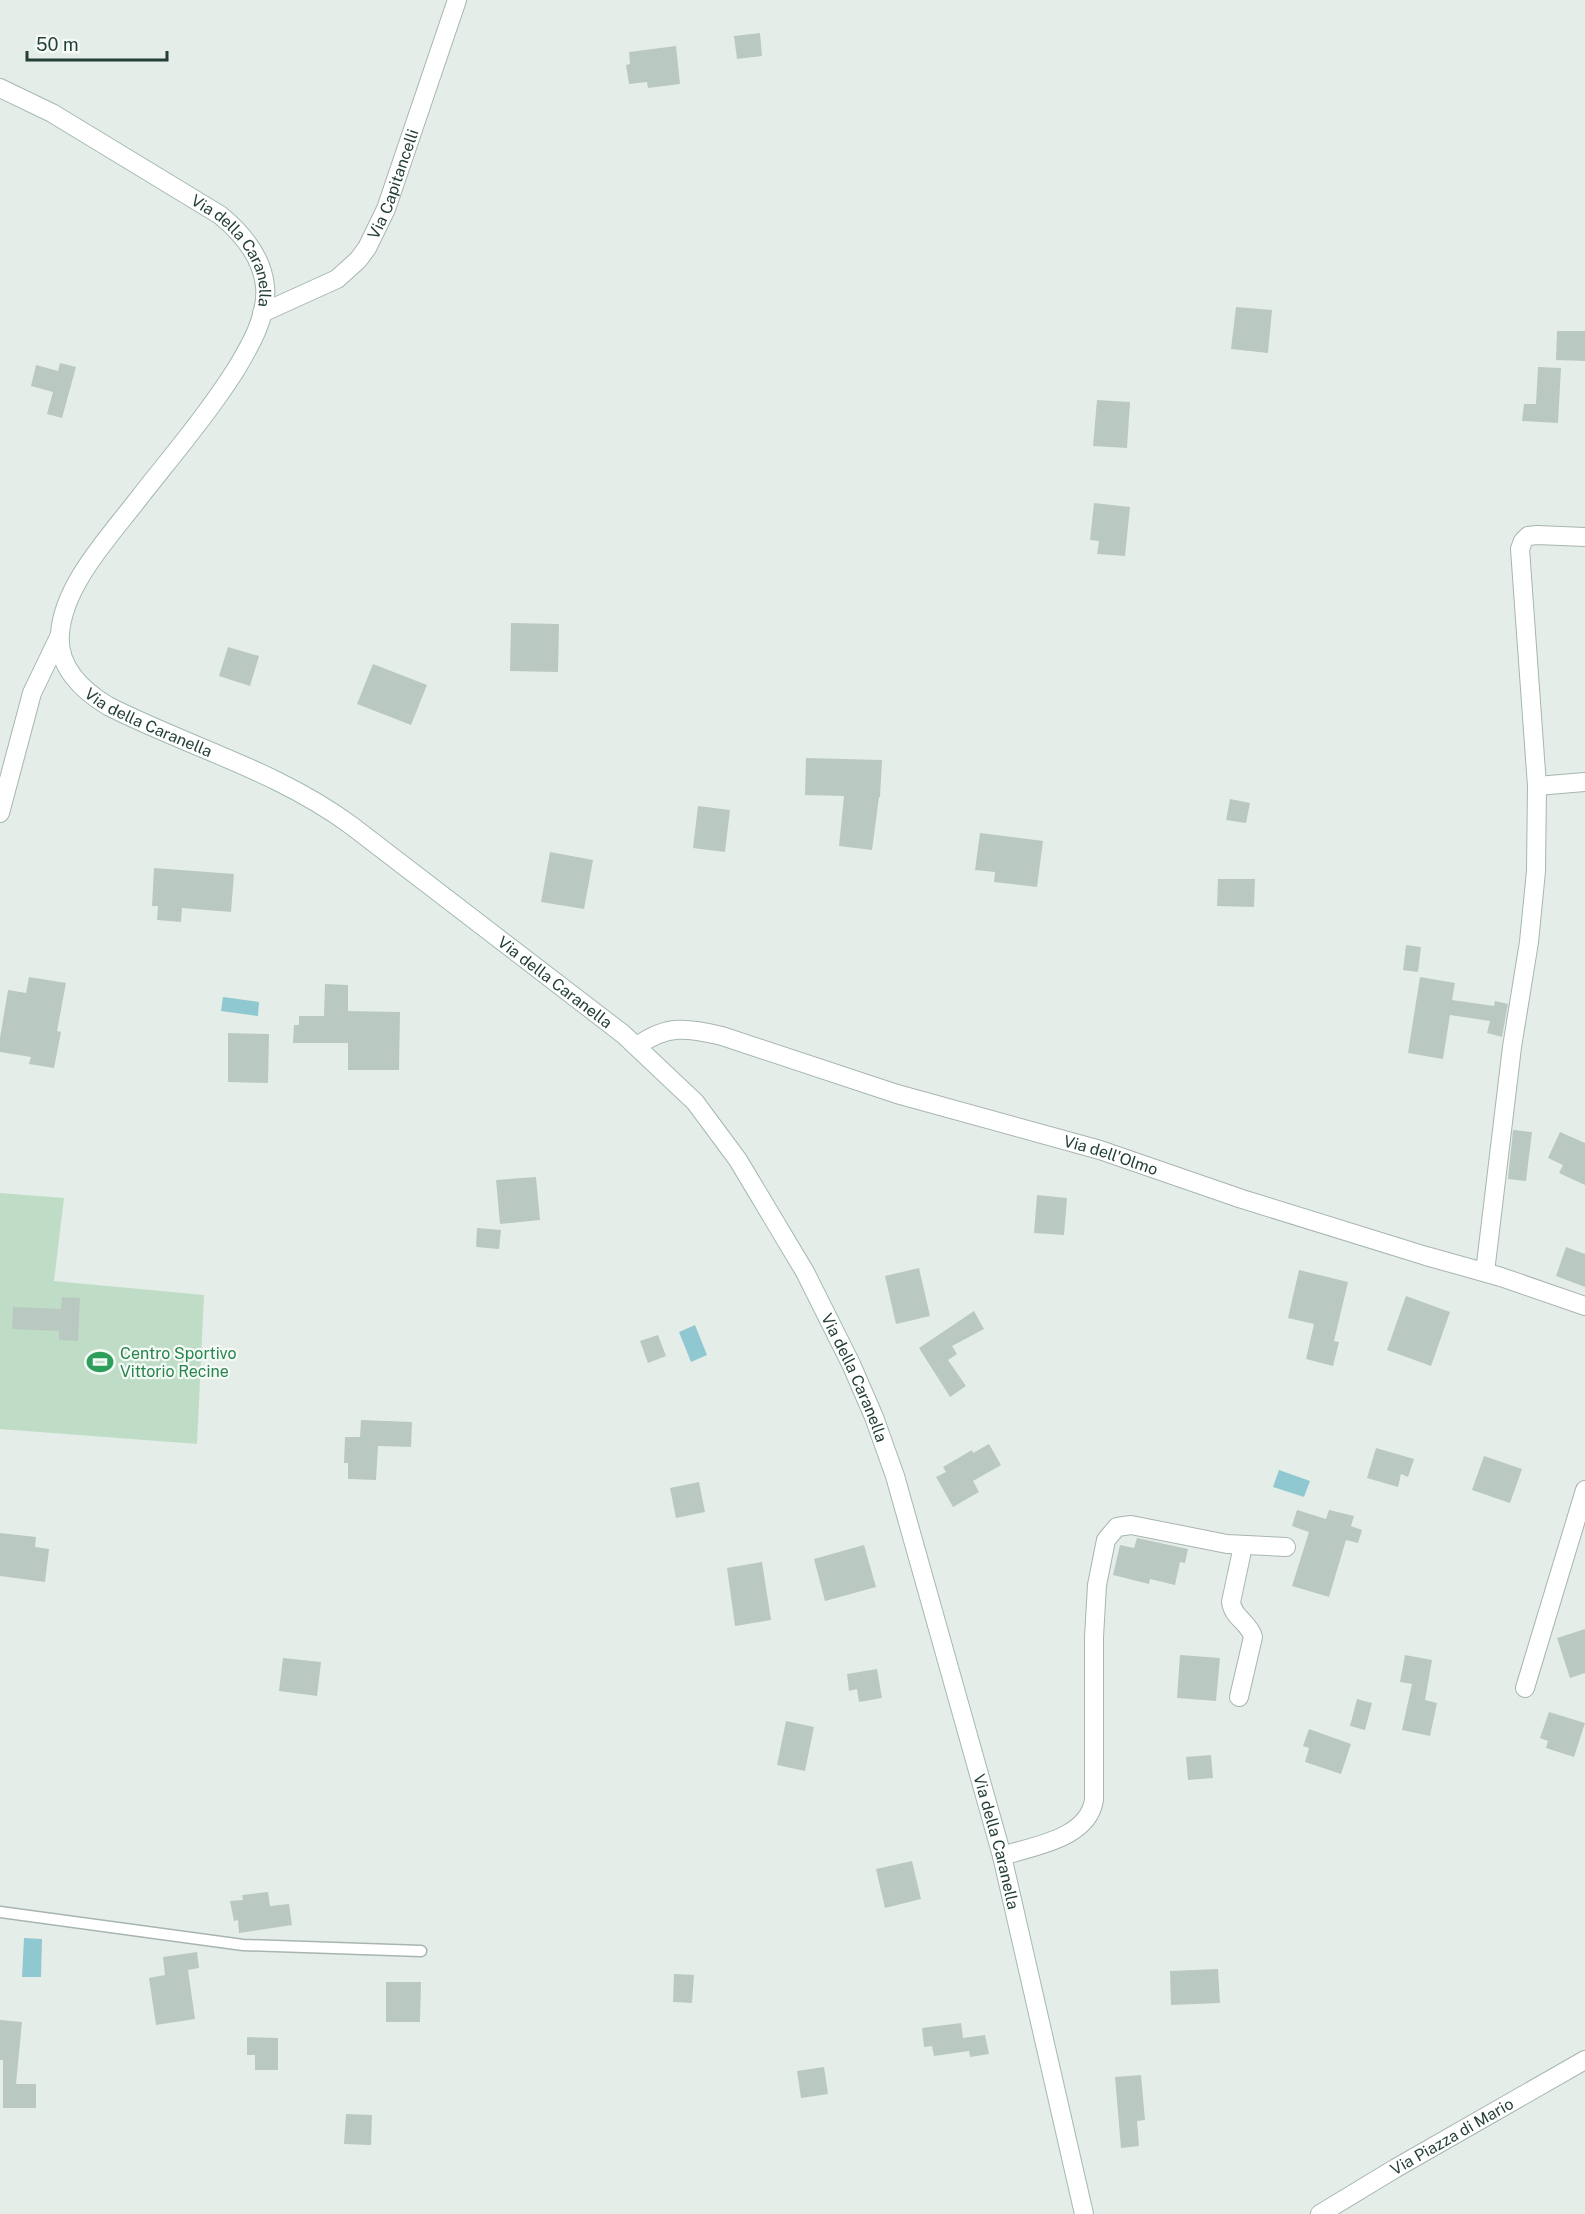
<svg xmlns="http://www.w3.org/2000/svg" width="1585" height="2214" font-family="'Public Sans',sans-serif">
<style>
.green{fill:#bfddc6}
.water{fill:#8fc8d0}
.building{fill:#bac8c2}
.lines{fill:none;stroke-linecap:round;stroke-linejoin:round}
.lane-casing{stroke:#a7b5b0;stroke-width:13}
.street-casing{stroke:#a7b5b0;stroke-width:20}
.secondary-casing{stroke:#a3b9b1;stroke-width:20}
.lane{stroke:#fff;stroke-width:10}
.street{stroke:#fff;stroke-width:18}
.secondary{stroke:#fff;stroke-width:18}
.labels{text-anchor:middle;stroke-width:4.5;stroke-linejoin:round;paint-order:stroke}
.street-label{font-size:16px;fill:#243f37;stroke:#f5faf7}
.leisure-label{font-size:16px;fill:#27864d;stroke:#f5faf7;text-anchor:start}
</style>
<rect width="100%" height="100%" fill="#e5ede9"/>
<path class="green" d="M 0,1193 L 64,1198 L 54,1281 L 204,1295 L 197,1444 L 0,1429 Z"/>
<g class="water">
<path d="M 223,997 L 259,1002 L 258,1016 L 221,1011 Z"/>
<path d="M 695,1325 L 707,1355 L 691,1362 L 679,1332 Z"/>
<path d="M 1279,1470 L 1310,1481 L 1304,1497 L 1273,1487 Z"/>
<path d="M 24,1938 L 42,1939 L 41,1977 L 22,1977 Z"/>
</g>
<g class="building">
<path d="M 760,33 L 762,56 L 737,59 L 734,36 Z"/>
<path d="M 676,46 L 680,84 L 648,88 L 647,82 L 629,84 L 626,65 L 630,64 L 629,52 Z"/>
<path d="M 1236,307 L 1272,310 L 1268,353 L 1231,349 Z"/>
<path d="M 1557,331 L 1585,331 L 1585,361 L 1556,360 Z"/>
<path d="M 60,363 L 76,367 L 62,418 L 47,414 L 53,392 L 31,386 L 36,365 L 58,371 Z"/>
<path d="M 1538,367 L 1561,368 L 1558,423 L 1522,421 L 1524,404 L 1536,404 Z"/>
<path d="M 1097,400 L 1130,402 L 1127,448 L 1093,446 Z"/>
<path d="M 1094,503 L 1130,507 L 1125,556 L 1097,554 L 1099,541 L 1090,540 Z"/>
<path d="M 511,623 L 559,624 L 558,672 L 510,671 Z"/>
<path d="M 228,647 L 259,656 L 250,686 L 219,676 Z"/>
<path d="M 373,664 L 427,685 L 411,725 L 357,704 Z"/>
<path d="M 806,758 L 882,760 L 880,797 L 879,797 L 872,850 L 839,846 L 844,796 L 805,795 Z"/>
<path d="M 1230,799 L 1250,803 L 1246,823 L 1226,820 Z"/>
<path d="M 698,806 L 730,810 L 725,852 L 693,848 Z"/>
<path d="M 980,833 L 1043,841 L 1037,887 L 994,882 L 995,872 L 975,870 Z"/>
<path d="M 550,852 L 593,860 L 584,909 L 541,902 Z"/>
<path d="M 154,868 L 234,874 L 231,912 L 182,908 L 181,922 L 157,920 L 158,906 L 152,906 Z"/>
<path d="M 1218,879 L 1255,879 L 1254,907 L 1217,906 Z"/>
<path d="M 1406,945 L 1421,947 L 1418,972 L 1403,970 Z"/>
<path d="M 29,977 L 66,983 L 57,1031 L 61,1032 L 54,1068 L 29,1064 L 31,1057 L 0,1052 L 0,1038 L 8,990 L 26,993 Z"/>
<path d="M 1420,977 L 1455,983 L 1452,1000 L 1494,1006 L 1495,1001 L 1508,1004 L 1502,1037 L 1487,1033 L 1490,1021 L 1450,1015 L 1443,1059 L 1408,1053 Z"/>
<path d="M 325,984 L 348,985 L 348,1011 L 400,1012 L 399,1070 L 348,1070 L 348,1043 L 293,1043 L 294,1025 L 299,1025 L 299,1016 L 324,1016 Z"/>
<path d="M 228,1033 L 269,1034 L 268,1083 L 228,1082 Z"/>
<path d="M 1513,1130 L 1532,1132 L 1526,1181 L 1508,1179 Z"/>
<path d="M 1560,1132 L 1585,1143 L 1585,1185 L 1559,1173 L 1563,1165 L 1548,1158 Z"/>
<path d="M 536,1177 L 540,1220 L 500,1224 L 496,1180 Z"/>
<path d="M 1037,1195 L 1067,1198 L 1064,1235 L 1034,1233 Z"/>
<path d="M 477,1228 L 501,1230 L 499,1249 L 476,1247 Z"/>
<path d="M 1566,1247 L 1585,1254 L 1585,1287 L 1556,1276 Z"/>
<path d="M 919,1268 L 930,1316 L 896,1324 L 885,1276 Z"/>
<path d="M 1299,1270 L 1348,1282 L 1334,1341 L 1339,1342 L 1333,1366 L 1306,1359 L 1314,1324 L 1288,1318 Z"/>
<path d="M 1406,1296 L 1450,1312 L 1431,1366 L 1387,1350 Z"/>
<path d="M 62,1297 L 80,1298 L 78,1341 L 59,1340 L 59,1331 L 12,1329 L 13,1307 L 61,1309 Z"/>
<path d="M 974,1311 L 984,1329 L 952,1346 L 957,1354 L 948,1360 L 966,1386 L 950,1397 L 919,1348 Z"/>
<path d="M 658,1335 L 666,1356 L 648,1363 L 640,1341 Z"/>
<path d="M 361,1420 L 412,1422 L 411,1447 L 378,1446 L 376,1480 L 348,1479 L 348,1463 L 344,1463 L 345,1437 L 360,1437 Z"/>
<path d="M 989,1444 L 1001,1465 L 973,1481 L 979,1492 L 953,1507 L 936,1477 L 946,1472 L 943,1467 L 972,1450 L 973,1453 Z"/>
<path d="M 1376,1448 L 1414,1459 L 1408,1477 L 1401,1474 L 1398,1487 L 1367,1478 Z"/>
<path d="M 1484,1456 L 1522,1469 L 1510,1503 L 1472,1490 Z"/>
<path d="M 699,1482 L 705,1512 L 676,1518 L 670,1488 Z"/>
<path d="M 1297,1510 L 1326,1519 L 1329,1510 L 1354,1516 L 1351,1526 L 1362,1530 L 1358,1543 L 1346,1540 L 1329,1597 L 1292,1586 L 1309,1532 L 1292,1526 Z"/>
<path d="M 0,1533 L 36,1537 L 35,1547 L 49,1549 L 45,1582 L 0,1576 Z"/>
<path d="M 1137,1538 L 1188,1549 L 1185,1563 L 1180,1562 L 1175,1585 L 1150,1579 L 1149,1584 L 1113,1575 L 1120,1545 L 1134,1548 Z"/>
<path d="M 864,1545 L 876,1587 L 825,1601 L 814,1559 Z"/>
<path d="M 762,1562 L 771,1620 L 735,1626 L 727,1568 Z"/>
<path d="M 1585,1629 L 1585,1673 L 1570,1678 L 1557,1638 Z"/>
<path d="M 1180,1655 L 1220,1658 L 1216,1701 L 1177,1698 Z"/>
<path d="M 1405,1655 L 1432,1660 L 1425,1700 L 1437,1703 L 1430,1736 L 1402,1730 L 1412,1684 L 1400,1682 Z"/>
<path d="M 283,1658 L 321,1662 L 317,1696 L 279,1691 Z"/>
<path d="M 877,1669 L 882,1698 L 859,1702 L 857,1689 L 849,1691 L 847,1674 Z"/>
<path d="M 1357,1699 L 1372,1703 L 1365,1730 L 1350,1726 Z"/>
<path d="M 1549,1712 L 1585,1723 L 1574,1757 L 1546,1748 L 1548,1741 L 1540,1738 Z"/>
<path d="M 786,1721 L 814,1727 L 805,1771 L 777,1765 Z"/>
<path d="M 1309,1729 L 1351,1744 L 1341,1774 L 1305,1762 L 1309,1748 L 1303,1746 Z"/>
<path d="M 1211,1755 L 1213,1778 L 1188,1780 L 1186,1757 Z"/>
<path d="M 912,1861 L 921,1899 L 885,1908 L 876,1869 Z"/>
<path d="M 268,1892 L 270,1906 L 289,1904 L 292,1925 L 239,1933 L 238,1920 L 234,1921 L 230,1901 L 243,1900 L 242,1895 Z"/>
<path d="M 197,1952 L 199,1968 L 188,1970 L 195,2019 L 156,2025 L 149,1978 L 165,1975 L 163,1957 Z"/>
<path d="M 1218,1969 L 1220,2003 L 1171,2005 L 1170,1971 Z"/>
<path d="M 674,1974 L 694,1975 L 692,2003 L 673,2002 Z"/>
<path d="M 386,1982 L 421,1982 L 420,2022 L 386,2022 Z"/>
<path d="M 0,2020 L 22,2022 L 16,2084 L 36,2084 L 36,2108 L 3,2108 L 3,2060 L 0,2060 Z"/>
<path d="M 961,2023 L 963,2038 L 985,2035 L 989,2054 L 970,2057 L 969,2051 L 934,2056 L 932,2046 L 924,2047 L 922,2028 Z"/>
<path d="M 247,2037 L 278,2038 L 278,2070 L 255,2070 L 255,2055 L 247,2055 Z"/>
<path d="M 824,2067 L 828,2094 L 801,2098 L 797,2071 Z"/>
<path d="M 1141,2075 L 1145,2120 L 1137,2121 L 1139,2146 L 1121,2148 L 1115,2077 Z"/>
<path d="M 346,2114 L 372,2115 L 371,2145 L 344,2144 Z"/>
</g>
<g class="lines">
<g class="lane-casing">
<path id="lane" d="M 0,1912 L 243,1945 L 421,1951"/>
</g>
<g class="street-casing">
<g id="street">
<path id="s1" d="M 262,313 L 337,279 L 358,260 L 367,248 L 386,209 L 457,0"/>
<path d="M 1537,786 L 1585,782"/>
<path d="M 0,813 L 32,693 L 59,637"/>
<path id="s2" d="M 637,1046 C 668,1024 686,1028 722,1036 L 897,1094 L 1100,1150 L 1242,1199 L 1426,1256 L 1501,1277 L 1585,1306"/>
<path d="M 1485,1272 L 1512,1047 L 1529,942 L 1536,871 L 1537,786 L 1520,549 L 1523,541 L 1528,536 L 1537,535 L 1585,537"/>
<path d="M 1525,1688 L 1585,1490"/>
<path d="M 1239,1697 L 1253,1637 C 1249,1622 1233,1618 1231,1602 L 1243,1546"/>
<path d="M 1002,1856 C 1033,1846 1088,1839 1094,1800 L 1094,1637 L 1097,1585 L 1106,1540 L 1117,1527 L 1131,1525 L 1227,1544 L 1286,1547"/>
<path id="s3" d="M 1320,2214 L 1396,2168 L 1585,2060"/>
</g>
</g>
<g class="secondary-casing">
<g id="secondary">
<path id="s4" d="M 0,88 L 52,113 L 220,215 C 242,233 262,257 265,286 C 268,316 250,346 235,371 C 206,416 172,456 139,498 C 110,536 63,585 60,634 C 57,667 83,691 108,706 C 189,747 278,771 352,826 L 623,1034 L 695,1102 L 738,1160 L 805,1272 L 851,1364 L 874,1417 L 895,1476 L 1002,1856 L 1084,2214"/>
</g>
</g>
<use href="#lane" class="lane"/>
<use href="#street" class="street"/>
<use href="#secondary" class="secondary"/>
</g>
<defs>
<g id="stadium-bare" transform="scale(2.07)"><path d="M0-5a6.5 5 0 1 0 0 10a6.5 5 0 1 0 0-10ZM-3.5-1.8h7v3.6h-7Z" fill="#2e9e5b" stroke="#f5faf7" stroke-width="2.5" paint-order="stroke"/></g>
</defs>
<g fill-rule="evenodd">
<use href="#stadium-bare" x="100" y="1362"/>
</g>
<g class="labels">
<g class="street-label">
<text dy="6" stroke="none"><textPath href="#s1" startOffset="195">Via Capitancelli</textPath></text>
<text dy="6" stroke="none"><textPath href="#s4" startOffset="292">Via della Caranella</textPath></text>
<text dy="6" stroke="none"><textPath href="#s4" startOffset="886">Via della Caranella</textPath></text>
<text dy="6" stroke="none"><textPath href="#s4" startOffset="1371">Via della Caranella</textPath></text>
<text dy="6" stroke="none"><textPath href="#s2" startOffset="496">Via dell'Olmo</textPath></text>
<text dy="6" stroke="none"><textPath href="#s4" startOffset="1875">Via della Caranella</textPath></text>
<text dy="6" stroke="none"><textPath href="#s4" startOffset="2361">Via della Caranella</textPath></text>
<text dy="6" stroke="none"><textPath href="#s3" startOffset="153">Via Piazza di Mario</textPath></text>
</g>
<g class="leisure-label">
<text x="120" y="1359">Centro Sportivo<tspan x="120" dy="18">Vittorio Recine</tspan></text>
</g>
</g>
<path d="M27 51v9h140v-9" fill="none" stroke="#243f37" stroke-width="3"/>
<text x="36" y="51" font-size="18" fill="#243f37" stroke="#f5faf7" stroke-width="4.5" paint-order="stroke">50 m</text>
</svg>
